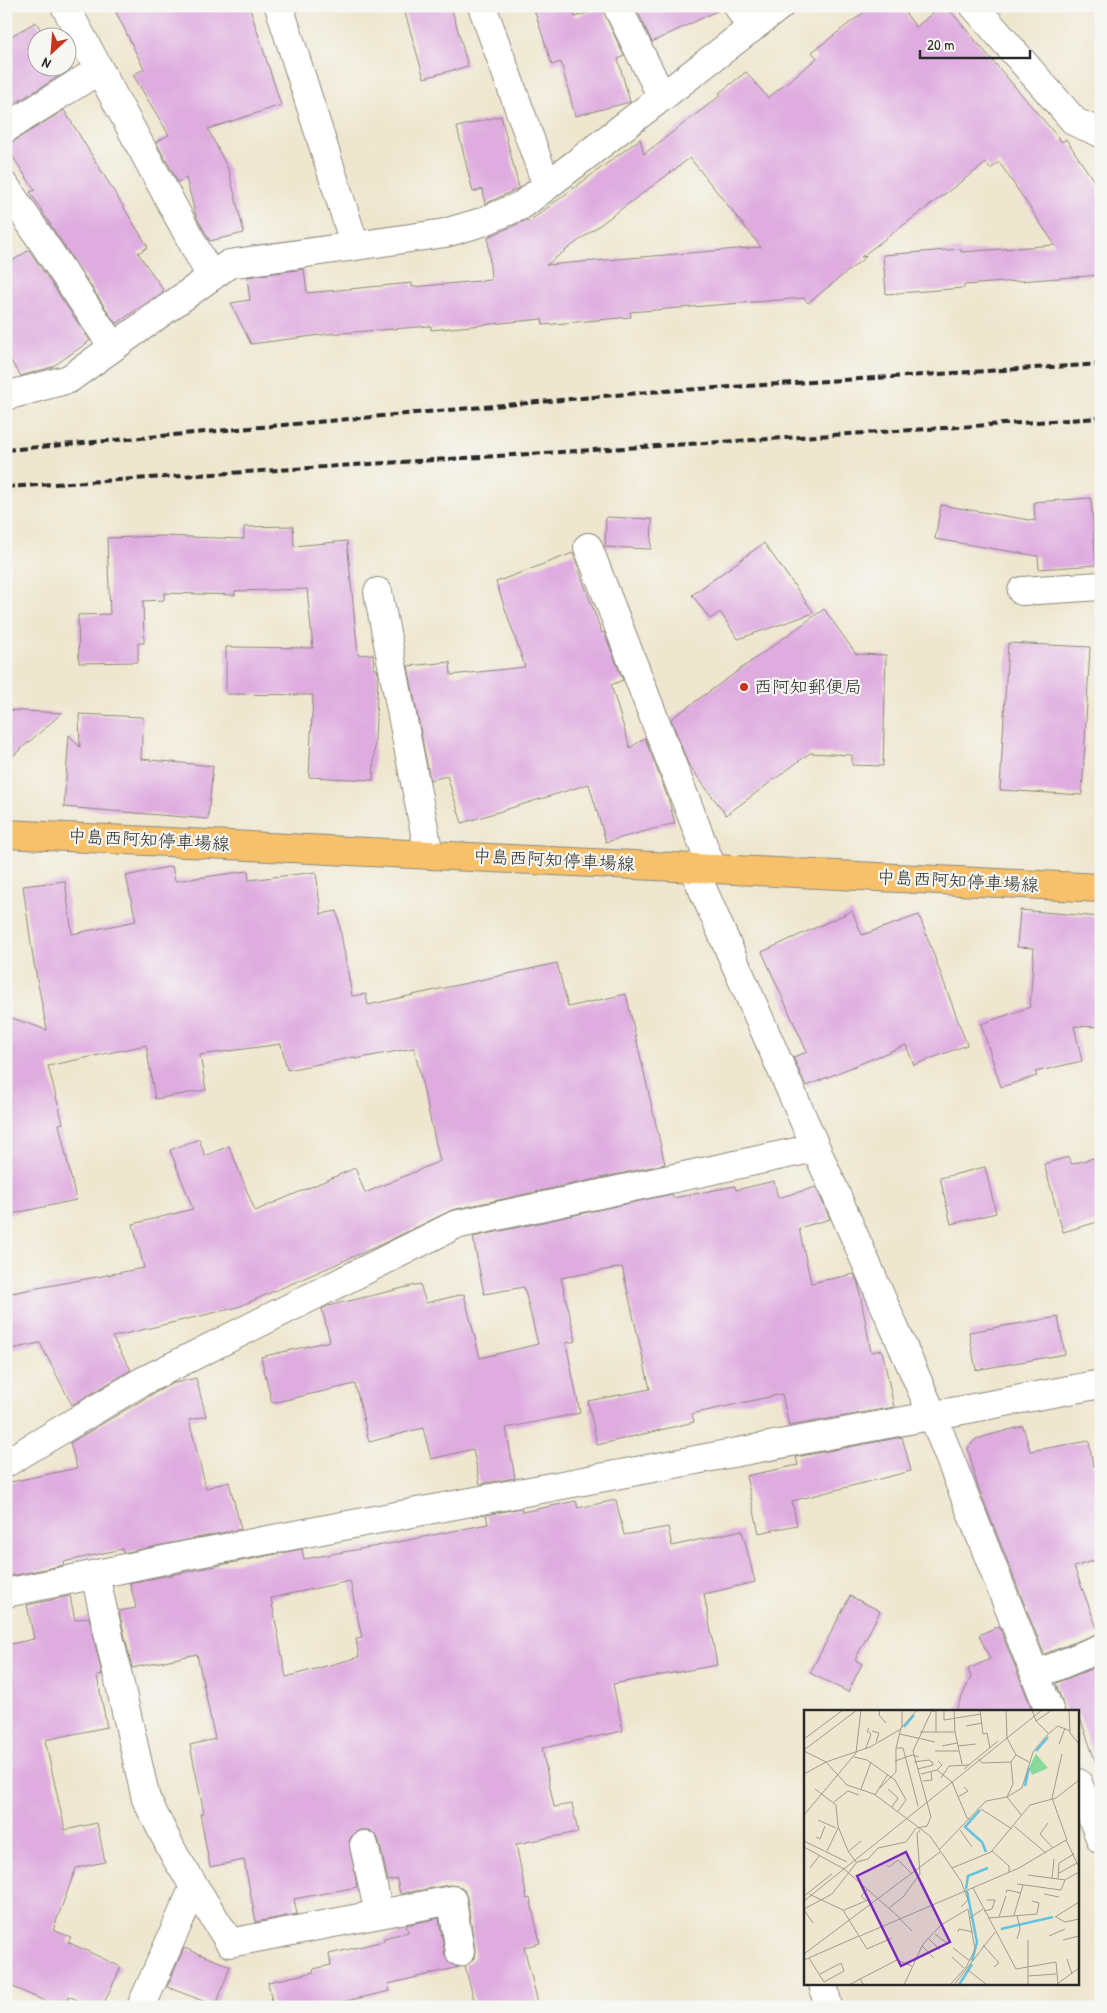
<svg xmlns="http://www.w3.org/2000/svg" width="1107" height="2013" font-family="'Patrick Hand','Klee One',sans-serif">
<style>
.building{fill:#dface0;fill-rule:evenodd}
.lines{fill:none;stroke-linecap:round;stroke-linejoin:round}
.minor-casing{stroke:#8c887c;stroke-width:30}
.major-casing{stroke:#8c887c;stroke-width:30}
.minor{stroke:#fff;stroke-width:28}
.major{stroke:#f6c16b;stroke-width:28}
.rail{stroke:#2b2b2b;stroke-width:4;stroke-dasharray:8 4;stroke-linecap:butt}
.poi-dot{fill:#c8321e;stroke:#f6f6f2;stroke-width:2}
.labels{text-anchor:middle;stroke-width:4.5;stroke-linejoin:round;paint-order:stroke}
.poi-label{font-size:18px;fill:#2b2b2b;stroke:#f6f6f2;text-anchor:start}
.street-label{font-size:18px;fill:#2b2b2b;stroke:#f6f6f2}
.inset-river{fill:none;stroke:#63c3e2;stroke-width:2.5}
.inset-road{fill:none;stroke:#a09b8d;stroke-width:1}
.view{fill:#7b2cbf;fill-opacity:0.15;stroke:#7b2cbf;stroke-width:2.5}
.inset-edge{fill:none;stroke:#2b2b2b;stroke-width:2.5}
</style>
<rect width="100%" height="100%" fill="#f6f6f2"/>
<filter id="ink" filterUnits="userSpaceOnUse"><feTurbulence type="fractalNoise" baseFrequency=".02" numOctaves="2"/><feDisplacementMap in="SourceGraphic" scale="10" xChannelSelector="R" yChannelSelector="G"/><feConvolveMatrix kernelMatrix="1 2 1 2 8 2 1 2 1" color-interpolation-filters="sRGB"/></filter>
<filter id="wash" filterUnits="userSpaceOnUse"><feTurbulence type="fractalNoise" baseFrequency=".0096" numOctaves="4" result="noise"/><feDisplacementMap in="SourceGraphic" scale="20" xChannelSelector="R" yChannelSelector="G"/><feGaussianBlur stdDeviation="1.12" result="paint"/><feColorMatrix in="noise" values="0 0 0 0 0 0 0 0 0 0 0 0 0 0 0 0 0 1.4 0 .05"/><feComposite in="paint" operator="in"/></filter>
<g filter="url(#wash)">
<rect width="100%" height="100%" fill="#eee6ce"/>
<g id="blocks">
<g class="building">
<path d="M 113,6 L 249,6 L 281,105 L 208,129 L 229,171 L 244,233 L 210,241 L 196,216 L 186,178 L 178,182 L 156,142 L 169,135 L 133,75 L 144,69 Z"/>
<path d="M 403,6 L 451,6 L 468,66 L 424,78 Z"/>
<path d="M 533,6 L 572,6 L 575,17 L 602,8 L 624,56 L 618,59 L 630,102 L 575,116 L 561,62 L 552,65 Z"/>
<path d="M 635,6 L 722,6 L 723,8 L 652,42 Z"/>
<path d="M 872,6 L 900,6 L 916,27 L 941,6 L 946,6 L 1062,142 L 1066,139 L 1101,192 L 1101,275 L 964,285 L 964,288 L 886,294 L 883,255 L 961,249 L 961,252 L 1055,245 L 999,162 L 991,169 L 986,163 L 861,257 L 867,256 L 808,303 L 804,298 L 630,312 L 631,317 L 543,325 L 542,319 L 431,330 L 431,326 L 328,334 L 251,344 L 231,303 L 250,300 L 247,277 L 304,269 L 307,293 L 412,283 L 412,287 L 491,280 L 488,237 L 527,220 L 528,222 L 640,139 L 644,154 L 721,95 L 719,93 L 746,72 L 768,98 L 817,58 L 812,52 ZM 690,158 L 761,247 L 546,265 Z"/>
<path d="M 36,22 L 45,38 L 38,38 L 38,68 L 63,68 L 66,72 L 6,109 L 6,39 Z"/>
<path d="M 64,110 L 148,247 L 138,253 L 164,291 L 116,324 L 55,232 L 30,192 L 35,190 L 6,147 L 6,144 L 14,141 Z"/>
<path d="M 501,116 L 519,188 L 485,204 L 483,189 L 473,192 L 457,127 Z"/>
<path d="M 29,250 L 90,341 L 52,367 L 21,376 L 6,354 L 6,265 Z"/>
<path d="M 1091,498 L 1096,565 L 1039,569 L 1038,556 L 935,539 L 941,505 L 1035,521 L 1034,502 Z"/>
<path d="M 606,517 L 652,519 L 651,549 L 605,547 Z"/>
<path d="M 293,526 L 294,546 L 347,541 L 358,655 L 373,654 L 374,669 L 377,669 L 378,675 L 373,780 L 309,777 L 313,695 L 226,694 L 226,647 L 313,648 L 307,589 L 235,591 L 235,595 L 164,593 L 164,600 L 143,601 L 144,643 L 138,643 L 138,662 L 79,663 L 78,615 L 110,614 L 107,538 L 162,536 L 244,539 L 244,527 Z"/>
<path d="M 764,543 L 814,613 L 738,639 L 720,612 L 710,619 L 692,595 Z"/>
<path d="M 573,553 L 602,633 L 604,632 L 623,680 L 611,685 L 630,748 L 645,738 L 668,798 L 675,823 L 606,842 L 589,784 L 462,823 L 447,776 L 430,780 L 408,666 L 450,662 L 451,675 L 525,667 L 496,582 Z"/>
<path d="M 824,609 L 856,654 L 886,655 L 883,766 L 852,765 L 852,755 L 810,753 L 726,815 L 688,764 L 671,719 Z"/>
<path d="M 1008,643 L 1090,647 L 1082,795 L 1000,790 Z"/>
<path d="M 6,710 L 62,713 L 6,762 Z"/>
<path d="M 79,714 L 143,717 L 141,759 L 213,766 L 208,819 L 64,807 L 69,735 L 80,747 Z"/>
<path d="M 172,866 L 175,881 L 248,871 L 249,880 L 316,872 L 321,914 L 337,911 L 352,996 L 366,994 L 368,1005 L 557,963 L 568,1007 L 626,994 L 665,1164 L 452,1210 L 380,1245 L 238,1307 L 112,1337 L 131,1370 L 72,1405 L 40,1343 L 6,1350 L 6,1294 L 144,1268 L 133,1224 L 193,1209 L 170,1150 L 199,1139 L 205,1156 L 229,1146 L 255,1211 L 355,1168 L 365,1193 L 440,1161 L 414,1048 L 355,1059 L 355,1057 L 287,1070 L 281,1044 L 200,1055 L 206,1090 L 155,1099 L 146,1045 L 48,1066 L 63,1123 L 59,1124 L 76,1200 L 6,1215 L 6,1016 L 47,1030 L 33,958 L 23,886 L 65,881 L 72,934 L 136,921 L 126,876 Z"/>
<path d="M 1020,910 L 1101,917 L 1101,1027 L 1074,1026 L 1082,1061 L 1035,1072 L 1037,1076 L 1001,1087 L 981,1024 L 1030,1007 L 1034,948 L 1017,947 Z"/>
<path d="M 852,911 L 862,935 L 919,915 L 967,1045 L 914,1065 L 906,1045 L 806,1086 L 793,1057 L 807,1052 L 762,952 Z"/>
<path d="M 1101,1156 L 1101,1221 L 1063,1232 L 1044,1164 L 1068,1157 L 1072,1164 Z"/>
<path d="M 985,1167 L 996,1213 L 951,1224 L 940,1178 Z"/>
<path d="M 774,1181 L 778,1198 L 816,1187 L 830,1219 L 799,1228 L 811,1283 L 854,1274 L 858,1283 L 871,1352 L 882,1350 L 894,1407 L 789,1426 L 782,1394 L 692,1414 L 694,1422 L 597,1445 L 588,1401 L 650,1389 L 622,1267 L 561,1278 L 576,1341 L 566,1343 L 580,1413 L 506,1428 L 515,1478 L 480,1484 L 473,1449 L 431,1459 L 423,1428 L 369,1442 L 355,1384 L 272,1403 L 261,1357 L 330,1341 L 322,1309 L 328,1306 L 420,1284 L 426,1303 L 464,1294 L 480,1358 L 538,1344 L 524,1287 L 484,1294 L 473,1237 L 672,1194 L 673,1198 L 735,1186 L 736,1190 Z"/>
<path d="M 1058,1317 L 1065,1354 L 976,1370 L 969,1332 Z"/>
<path d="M 196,1378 L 206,1416 L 189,1420 L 206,1488 L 229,1482 L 241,1529 L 123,1553 L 122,1549 L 63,1562 L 64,1565 L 6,1577 L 6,1483 L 77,1468 L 70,1443 L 149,1396 L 171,1384 Z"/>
<path d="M 1023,1426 L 1030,1451 L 1089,1441 L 1093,1466 L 1101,1464 L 1101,1558 L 1074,1567 L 1099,1633 L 1044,1654 L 977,1484 L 968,1448 L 976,1439 Z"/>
<path d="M 902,1437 L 911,1471 L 792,1501 L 797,1525 L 759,1533 L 746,1476 L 798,1465 L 796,1457 Z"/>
<path d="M 616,1500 L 624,1535 L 668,1527 L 672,1546 L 742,1530 L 755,1582 L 704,1594 L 717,1665 L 613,1684 L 623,1731 L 542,1748 L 554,1807 L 572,1804 L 578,1832 L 516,1844 L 527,1899 L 530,1898 L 540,1943 L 524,1947 L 539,2007 L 476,2007 L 465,1966 L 474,1958 L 475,1950 L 467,1898 L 464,1890 L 458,1886 L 449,1885 L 400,1894 L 397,1879 L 388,1881 L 379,1841 L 375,1834 L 368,1830 L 361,1830 L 354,1833 L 349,1841 L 357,1887 L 294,1899 L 297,1914 L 256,1922 L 244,1860 L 210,1867 L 200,1814 L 204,1813 L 190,1745 L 215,1739 L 197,1654 L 132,1668 L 119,1611 L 136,1608 L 130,1583 L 302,1549 L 304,1559 L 383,1545 L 488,1524 L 486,1515 L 521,1508 L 522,1512 L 576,1501 L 578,1508 ZM 350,1581 L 362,1638 L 356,1639 L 359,1657 L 286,1677 L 271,1598 Z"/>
<path d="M 70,1596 L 75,1620 L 89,1617 L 102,1675 L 97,1676 L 107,1727 L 45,1740 L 65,1830 L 97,1823 L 105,1862 L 76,1868 L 53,1930 L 71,1937 L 68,1942 L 121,1967 L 102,2007 L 92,2007 L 69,1996 L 64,2007 L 58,2007 L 6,1984 L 6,1645 L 34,1639 L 27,1605 Z"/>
<path d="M 850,1596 L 880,1611 L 855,1660 L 862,1664 L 848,1692 L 810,1673 Z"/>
<path d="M 999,1626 L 1033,1712 L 955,1712 L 971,1677 L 968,1669 L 990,1659 L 979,1635 Z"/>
<path d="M 1101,1665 L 1101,1766 L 1097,1766 L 1078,1712 L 1065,1712 L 1056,1683 Z"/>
<path d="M 439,1918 L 445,1955 L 448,1962 L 459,1967 L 388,1984 L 390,1991 L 320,2007 L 273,2007 L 268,1982 L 314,1972 L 313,1969 L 331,1965 L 329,1954 L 384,1941 L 384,1938 L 408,1932 L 406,1925 Z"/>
<path d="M 184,1948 L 230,1966 L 216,2006 L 167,1987 Z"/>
</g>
</g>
</g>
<g filter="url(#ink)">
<use href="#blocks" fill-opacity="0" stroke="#8c887c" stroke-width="1"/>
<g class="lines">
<g class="minor-casing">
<g id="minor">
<path d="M 65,6 L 211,277"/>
<path d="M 279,6 L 355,246"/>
<path d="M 482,6 L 547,186"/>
<path d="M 617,6 L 662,97"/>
<path d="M 738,6 L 751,29"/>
<path d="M 974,6 L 1075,122 L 1101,133"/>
<path d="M 6,128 L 99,70"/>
<path d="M 6,187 L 113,347"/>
<path d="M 6,396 L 69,379 L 229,264 L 445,233 L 482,222 L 522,205 L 780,6"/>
<path d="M 588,547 L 712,868"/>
<path d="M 1022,591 L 1101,586"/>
<path d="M 378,592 L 429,854"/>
<path d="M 693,867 L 933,1416 L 1050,1712"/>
<path d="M 6,1463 L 141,1382 L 455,1225 L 815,1148"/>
<path d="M 95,1575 L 146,1799 L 175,1856 L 230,1943 L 452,1900 L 460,1952"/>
<path d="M 6,1593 L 188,1555 L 1101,1384"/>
<path d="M 1035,1675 L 1101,1648"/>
<path d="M 1078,1783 L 1101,1840"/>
<path d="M 364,1845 L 379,1914"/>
<path d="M 823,1984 L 828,2007"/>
<path d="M 141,2007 L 194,1887"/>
</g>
</g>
<g class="major-casing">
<path id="major" d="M 6,834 L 1101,888"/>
</g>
<use href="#minor" class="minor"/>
<use href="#major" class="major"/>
<g class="rail">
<path d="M 6,450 L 649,392 L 1101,364"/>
<path d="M 6,487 L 1101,418"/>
</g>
</g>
</g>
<circle class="poi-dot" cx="744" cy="687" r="5"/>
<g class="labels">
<g class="poi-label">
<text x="754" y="693">西阿知郵便局</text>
</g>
<g class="street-label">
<text transform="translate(149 840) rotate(3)" y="6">中島西阿知停車場線</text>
<text transform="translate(554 860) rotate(3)" y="6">中島西阿知停車場線</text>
<text transform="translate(958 881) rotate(3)" y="6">中島西阿知停車場線</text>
</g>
</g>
<g transform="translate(804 1710)">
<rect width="275" height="275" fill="#eee6ce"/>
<path d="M 234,39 L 232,44 L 244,58 L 228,65 L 225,58 Z" fill="#87d99a"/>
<path class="inset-river" d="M 100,17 L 110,5M 232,41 L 244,27M 221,76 L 225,58M 176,100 L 161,117 L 178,132 L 182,142M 162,179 L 164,166 L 184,158M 163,181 L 173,232 L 168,251M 197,219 L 249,207M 155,275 L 168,254"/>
<path class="inset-road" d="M 76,0 L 75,5 L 82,13M 140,0 L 140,10 L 177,4M 150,0 L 151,22M 176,0 L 179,24 L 183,23 L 186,38M 202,0 L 203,28 L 212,45 L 225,52M 228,0 L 232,11 L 248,0M 265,0 L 266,23 L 275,34M 128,1 L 132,1 L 132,22M 232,11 L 244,23M 162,16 L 178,13M 98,18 L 98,0M 68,21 L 75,23 L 72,32M 116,22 L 151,22 L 158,54M 96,24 L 131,32M 0,29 L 39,0M 255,34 L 261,18M 138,36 L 153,33M 154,36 L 172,34M 62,38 L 67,24 L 63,21 L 65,18M 92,38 L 99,38 L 114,96M 0,40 L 53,0M 0,41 L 22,52 L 43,75 L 70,84 L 126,126 L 157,171 L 164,190 L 157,197M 131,41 L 155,41M 258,44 L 248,88 L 263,130M 212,45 L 207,52 L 209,74 L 203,87 L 218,106M 50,47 L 63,50 L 91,70 L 102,90 L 94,101M 175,49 L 178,53 L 207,52M 91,51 L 108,45 L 115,47M 110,52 L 125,50 L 129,53 L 129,55 L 114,59M 160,59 L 194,31M 133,60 L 148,72 L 163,108 L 166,109M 0,64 L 22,52 L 66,37 L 97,19M 117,64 L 133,60 L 138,55 L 134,51M 137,68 L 145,56 L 165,55M 119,71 L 128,70 L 127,62M 76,78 L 92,62 L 92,38 L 97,18 L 113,0M 11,79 L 32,95 L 34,116 L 44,141 L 52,152M 57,79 L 67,52M 84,79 L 94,88 L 88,97M 71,85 L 84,64M 154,87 L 164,81 L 160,77M 30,92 L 44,81 L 55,85M 177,99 L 208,119M 0,105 L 52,43 L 57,0M 14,110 L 32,118M 244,113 L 236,124 L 249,138M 210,116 L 242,143M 113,118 L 123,116 L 127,107 L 109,41 L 128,0M 156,120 L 168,137M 12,127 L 16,129 L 21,116M 0,131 L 43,152M 0,137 L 40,159 L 96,208M 135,140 L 182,91 L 203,87 L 218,78 L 229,42 L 244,24 L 254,16 L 266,21M 23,141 L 34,118M 188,141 L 205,156 L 205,162M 44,142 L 57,131M 83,155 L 85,157 L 94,150 L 108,164M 6,158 L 16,145M 148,158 L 187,142 L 226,95 L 252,88 L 275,70M 255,163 L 273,153M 224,165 L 261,170 L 275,162M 248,169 L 250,149M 254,169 L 255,153 L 270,144M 213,174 L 257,180 L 261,170M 169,178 L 212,259 L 252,252 L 254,275M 202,183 L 203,180 L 217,183M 5,184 L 39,200 L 63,239M 240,184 L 255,187M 0,186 L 28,164M 0,191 L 238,0M 63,191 L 57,186 L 63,180M 85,198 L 99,187 L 116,164 L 113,124 L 116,120M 0,199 L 28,184 L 53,152 L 64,149 L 74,138 L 102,132 L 112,118M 0,200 L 9,213M 40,200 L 64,190 L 67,194M 180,201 L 188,199 L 191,190 L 183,190M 210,205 L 219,175M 213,205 L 216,219 L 213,229M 195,207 L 202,186M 251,207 L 275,192M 252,207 L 261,212 L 275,209M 166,208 L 179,199M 184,208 L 233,204 L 235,193 L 228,191M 96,209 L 108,221M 154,222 L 155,219 L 169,222M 131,224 L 144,234M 56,226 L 215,158 L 262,130 L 275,157M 245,226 L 261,219M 125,229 L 136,240M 224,230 L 224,275M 259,230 L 275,226M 179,235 L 195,253 L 190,257M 118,236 L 130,248M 149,238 L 166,251M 63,239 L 88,228M 0,244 L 136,142M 148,247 L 160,258M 5,248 L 20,272 L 40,261 L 37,253 L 16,264M 263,249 L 268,264M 0,250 L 55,226M 164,260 L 183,275M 224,266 L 252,264M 56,269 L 93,250 L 108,256M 253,274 L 275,258M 45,275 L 56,269 L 60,275M 100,275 L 119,234 L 137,215 L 164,199 L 171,240 L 162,257 L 146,275M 150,275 L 191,222"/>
<path class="view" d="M 102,142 L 146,232 L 97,256 L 53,166 Z"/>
<rect width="275" height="275" class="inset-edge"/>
</g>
<rect width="1107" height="2013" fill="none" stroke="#f6f6f2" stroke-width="25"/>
<g transform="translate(52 52) rotate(206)"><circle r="24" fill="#f6f6f2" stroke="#a5a5a2"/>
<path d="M0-4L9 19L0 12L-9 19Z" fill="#c8321e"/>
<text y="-8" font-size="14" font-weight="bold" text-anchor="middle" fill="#2b2b2b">N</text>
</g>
<path d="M920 50v8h110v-8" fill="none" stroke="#2b2b2b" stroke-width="2.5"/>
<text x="927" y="50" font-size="15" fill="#2b2b2b" stroke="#f6f6f2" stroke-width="4" paint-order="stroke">20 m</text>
</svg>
